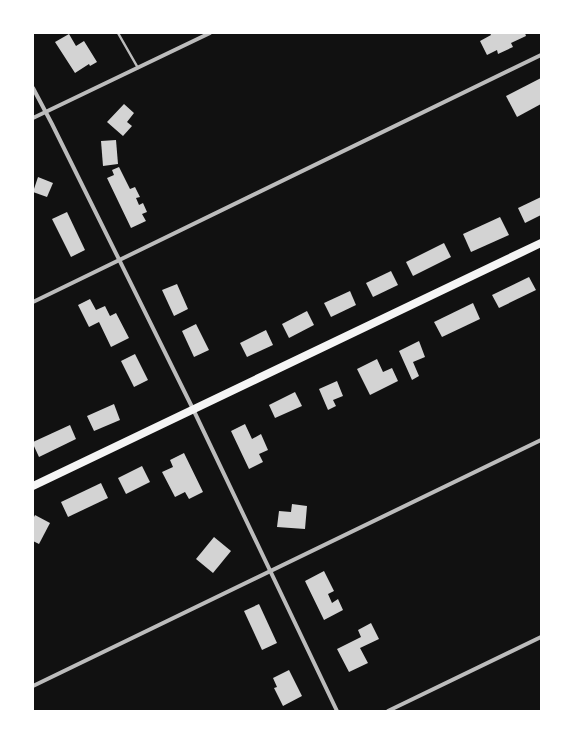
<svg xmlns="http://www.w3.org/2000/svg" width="574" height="744" font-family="'Exo 2',sans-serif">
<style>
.building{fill:#d3d3d3}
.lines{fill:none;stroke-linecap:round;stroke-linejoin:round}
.service{stroke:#bcbcbc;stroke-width:2.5}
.minor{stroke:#bcbcbc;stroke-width:4}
.secondary{stroke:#f5f5f5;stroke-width:8}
</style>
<rect width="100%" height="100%" fill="#111"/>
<g class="building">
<path d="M 490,33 L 525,33 L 526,36 L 511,43 L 513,47 L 498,54 L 497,50 L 487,55 L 480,41 L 491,35 Z"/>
<path d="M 69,34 L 76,46 L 84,41 L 97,62 L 90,66 L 89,64 L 75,73 L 55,42 Z"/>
<path d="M 541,78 L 541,104 L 517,117 L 506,96 Z"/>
<path d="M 124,104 L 134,113 L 127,122 L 132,126 L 123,136 L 107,122 Z"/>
<path d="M 116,140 L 118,164 L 103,166 L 101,141 Z"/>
<path d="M 119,167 L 130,189 L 135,187 L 140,197 L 136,198 L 139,205 L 143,203 L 147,212 L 142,214 L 146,221 L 131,228 L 107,178 L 114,175 L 112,170 Z"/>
<path d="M 38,177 L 53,183 L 47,197 L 33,192 Z"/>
<path d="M 541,197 L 541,215 L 525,223 L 518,208 Z"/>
<path d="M 67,212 L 85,250 L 71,257 L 52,219 Z"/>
<path d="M 500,217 L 509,235 L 471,252 L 463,234 Z"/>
<path d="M 444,243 L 451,257 L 413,276 L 406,262 Z"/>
<path d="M 391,271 L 398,285 L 373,297 L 366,283 Z"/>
<path d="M 529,277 L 536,290 L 499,308 L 492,295 Z"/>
<path d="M 177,284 L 188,309 L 174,316 L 162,290 Z"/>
<path d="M 350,291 L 356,305 L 331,317 L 324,303 Z"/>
<path d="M 90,299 L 96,310 L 105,306 L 110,316 L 116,313 L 129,338 L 111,347 L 99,322 L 89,327 L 78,305 Z"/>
<path d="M 473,303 L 480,319 L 442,337 L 434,322 Z"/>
<path d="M 307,311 L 314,325 L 289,338 L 282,324 Z"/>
<path d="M 196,324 L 209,350 L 194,357 L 182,331 Z"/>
<path d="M 266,330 L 273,345 L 247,357 L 240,343 Z"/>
<path d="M 419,341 L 425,357 L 413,362 L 419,376 L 412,380 L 399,351 Z"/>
<path d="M 135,354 L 148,380 L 134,387 L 121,361 Z"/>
<path d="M 377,359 L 383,372 L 392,368 L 398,381 L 370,395 L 357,369 Z"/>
<path d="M 337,381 L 343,396 L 333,400 L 336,406 L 328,410 L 319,389 Z"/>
<path d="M 295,392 L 302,406 L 275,418 L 269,405 Z"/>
<path d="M 114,404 L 120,420 L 94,431 L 87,416 Z"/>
<path d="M 245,424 L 252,439 L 261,434 L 268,450 L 259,454 L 263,462 L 249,469 L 231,431 Z"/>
<path d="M 70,425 L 76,439 L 39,457 L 33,444 L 33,442 Z"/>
<path d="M 184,453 L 203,492 L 189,499 L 185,492 L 175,497 L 162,472 L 173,467 L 170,460 Z"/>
<path d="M 142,466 L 150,482 L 126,494 L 118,478 Z"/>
<path d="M 101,483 L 108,498 L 68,517 L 61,502 Z"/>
<path d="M 292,504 L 307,506 L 305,529 L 277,527 L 279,511 L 291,512 Z"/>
<path d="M 35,515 L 50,523 L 39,544 L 33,541 L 33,519 Z"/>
<path d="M 214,537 L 231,551 L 213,573 L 196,559 Z"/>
<path d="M 324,571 L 334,591 L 328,594 L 332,603 L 338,599 L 343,610 L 324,620 L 305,581 Z"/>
<path d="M 259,604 L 277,643 L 262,650 L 244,611 Z"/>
<path d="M 371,623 L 379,639 L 360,648 L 368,663 L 349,672 L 337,649 L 361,637 L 358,630 Z"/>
<path d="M 289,670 L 302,696 L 283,706 L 274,688 L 277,687 L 273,678 Z"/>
</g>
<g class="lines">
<path class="service" d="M 118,33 L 138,68"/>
<g class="minor">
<path d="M 33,88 L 52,124 L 193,409 L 337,711"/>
<path d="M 33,118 L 210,33"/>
<path d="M 33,302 L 541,55"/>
<path d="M 33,686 L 541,440"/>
<path d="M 388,711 L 541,637"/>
</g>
<path class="secondary" d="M 33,486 L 541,243"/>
</g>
<rect width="574" height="744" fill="none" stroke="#ffffff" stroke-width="68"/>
</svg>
